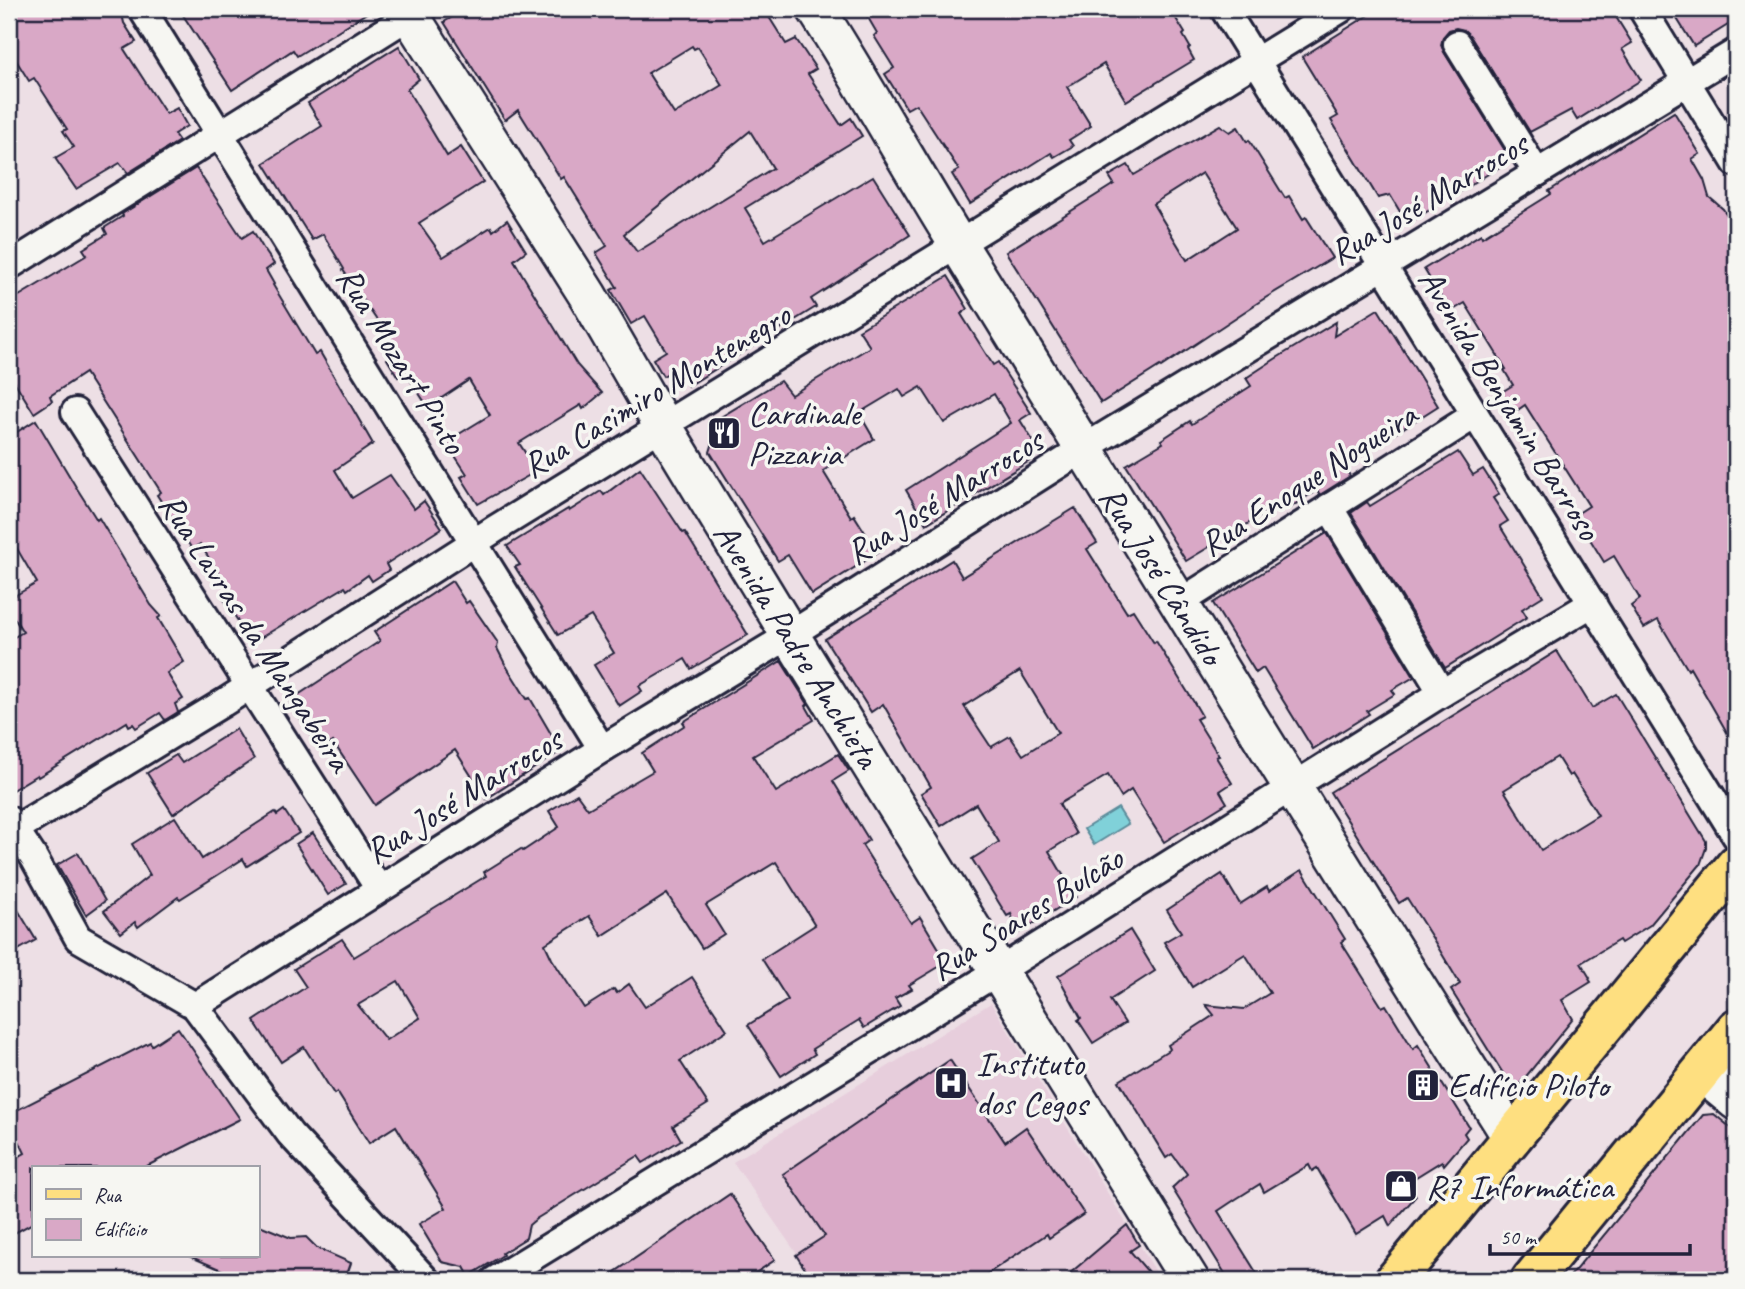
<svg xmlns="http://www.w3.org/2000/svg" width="1745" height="1289" font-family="Caveat,sans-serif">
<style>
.built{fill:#e7cedc}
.water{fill:#80d1d9;stroke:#5a8b9a;stroke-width:2}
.building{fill:#d9a8c6;stroke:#22223b;stroke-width:2;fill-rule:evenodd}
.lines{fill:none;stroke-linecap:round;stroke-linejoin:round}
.street-casing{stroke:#22223b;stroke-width:32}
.secondary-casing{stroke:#22223b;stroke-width:42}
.primary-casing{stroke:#22223b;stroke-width:44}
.street{stroke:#f6f6f2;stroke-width:26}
.secondary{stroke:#f6f6f2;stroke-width:37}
.primary{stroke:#fedf80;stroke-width:38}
.labels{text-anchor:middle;stroke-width:7;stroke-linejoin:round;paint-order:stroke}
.street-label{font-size:35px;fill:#22223b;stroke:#f6f6f2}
.poi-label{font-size:35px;fill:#22223b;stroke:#f6f6f2;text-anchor:start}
</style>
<rect width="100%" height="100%" fill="#eddfe5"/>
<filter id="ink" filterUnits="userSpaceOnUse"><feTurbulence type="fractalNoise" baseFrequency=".0143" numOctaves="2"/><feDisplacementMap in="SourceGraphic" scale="14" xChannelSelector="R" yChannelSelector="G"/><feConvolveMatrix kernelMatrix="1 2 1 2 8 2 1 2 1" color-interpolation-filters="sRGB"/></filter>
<g filter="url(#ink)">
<path class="built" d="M 991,1003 L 1161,1280 L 815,1280 L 733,1162 Z"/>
<path class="water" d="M 1118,808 L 1128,824 L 1094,845 L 1084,829 Z"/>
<g class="building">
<path d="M 9,9 L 121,9 L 124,23 L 136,42 L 124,49 L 166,114 L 177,108 L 187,126 L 174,134 L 179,141 L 128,173 L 120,163 L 76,189 L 55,158 L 74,147 L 63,131 L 67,129 L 34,78 L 29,81 L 9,49 Z"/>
<path d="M 179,9 L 373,9 L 297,56 L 293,50 L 232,90 Z"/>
<path d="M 466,9 L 764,9 L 786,44 L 796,39 L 816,69 L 808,74 L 841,125 L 851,118 L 862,136 L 745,208 L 765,241 L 873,176 L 910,235 L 811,299 L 816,307 L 688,386 L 677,368 L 663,376 L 653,359 L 666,351 L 645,316 L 631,324 L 611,290 L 617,287 L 596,253 L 607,246 L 564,177 L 561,179 L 518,110 L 505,120 L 444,22 ZM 692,46 L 694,49 L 698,47 L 722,85 L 674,114 L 648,73 ZM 750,131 L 773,168 L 637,252 L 624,234 Z"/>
<path d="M 863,9 L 1170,9 L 1185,33 L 1183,35 L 1190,47 L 1188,49 L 1194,60 L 1126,101 L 1104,64 L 1067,87 L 1091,126 L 1069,140 L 1073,146 L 1054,157 L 1051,153 L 970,204 L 952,174 L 959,170 L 916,104 L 907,109 L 885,74 L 894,68 L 874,36 L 877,33 Z"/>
<path d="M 1378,9 L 1611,9 L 1632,43 L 1622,49 L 1641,80 L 1577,120 L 1571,110 L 1530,132 L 1470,36 L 1464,30 L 1456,28 L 1449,30 L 1443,37 L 1441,45 L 1444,52 L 1511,160 L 1415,219 L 1409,210 L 1402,215 L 1390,195 L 1378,198 L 1331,120 L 1338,116 L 1302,57 Z"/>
<path d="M 1671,9 L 1736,9 L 1736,20 L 1694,46 Z"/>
<path d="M 399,46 L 419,79 L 407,89 L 447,156 L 461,147 L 483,182 L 419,223 L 443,257 L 491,227 L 493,231 L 507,220 L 526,251 L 514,260 L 522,274 L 577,365 L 602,393 L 583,409 L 581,405 L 519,443 L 537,471 L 478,504 L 461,477 L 467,474 L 446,442 L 490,415 L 469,380 L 428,407 L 405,372 L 398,377 L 387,359 L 397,353 L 380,325 L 343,270 L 344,269 L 323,234 L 312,240 L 264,163 L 322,126 L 308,103 Z"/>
<path d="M 1674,112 L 1700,154 L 1692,159 L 1704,180 L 1709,197 L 1723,209 L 1736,228 L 1736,748 L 1690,668 L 1688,670 L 1658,620 L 1644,628 L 1631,606 L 1640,599 L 1614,556 L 1604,562 L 1575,515 L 1589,506 L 1525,405 L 1512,414 L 1500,393 L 1513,385 L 1504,370 L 1506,369 L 1465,303 L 1450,312 L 1424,269 L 1481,234 L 1482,237 L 1551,194 L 1549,191 Z"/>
<path d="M 1220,125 L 1230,132 L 1238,127 L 1247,142 L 1249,140 L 1285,198 L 1289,196 L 1303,219 L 1306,217 L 1332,258 L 1262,300 L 1161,367 L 1160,366 L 1101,403 L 1006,252 L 1114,184 L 1109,176 L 1128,165 L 1134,175 ZM 1202,173 L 1237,228 L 1187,260 L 1153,204 Z"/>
<path d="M 196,168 L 242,238 L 253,231 L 263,248 L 274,264 L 266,270 L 274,284 L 273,285 L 315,355 L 320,352 L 373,444 L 335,470 L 352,498 L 390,475 L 414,509 L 424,501 L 442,528 L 386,564 L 389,570 L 372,581 L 368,575 L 347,590 L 345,587 L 252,643 L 222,596 L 230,591 L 200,544 L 192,549 L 157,495 L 161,492 L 85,373 L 50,396 L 52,401 L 34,413 L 9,373 L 9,302 L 87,255 L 83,249 L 107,234 L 104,228 L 123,216 L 122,214 Z"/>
<path d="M 948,276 L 968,309 L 961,314 L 993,365 L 998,362 L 1031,413 L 1020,420 L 1035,444 L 1026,449 L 1033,459 L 926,524 L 906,490 L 1011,423 L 994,394 L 944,423 L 921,387 L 904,397 L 899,389 L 859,413 L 874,439 L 823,471 L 851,517 L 854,515 L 878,553 L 812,594 L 788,555 L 778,561 L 710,452 L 721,417 L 780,381 L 791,395 L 870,347 L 859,330 Z"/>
<path d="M 1378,309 L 1438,406 L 1344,466 L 1350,476 L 1323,493 L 1320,495 L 1317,490 L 1288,509 L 1284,502 L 1186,561 L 1126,465 L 1163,443 L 1161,440 L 1190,421 L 1192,424 L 1251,386 L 1246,378 L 1275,359 L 1336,322 L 1334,336 Z"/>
<path d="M 36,420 L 76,487 L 97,520 L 99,518 L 151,605 L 161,616 L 158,618 L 184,662 L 167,673 L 183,699 L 175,704 L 178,712 L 165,720 L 160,713 L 136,728 L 133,724 L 129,726 L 127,722 L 38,777 L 37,775 L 9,792 L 9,640 L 23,632 L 9,610 L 9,599 L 37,583 L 16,547 L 9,551 L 9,437 Z"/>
<path d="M 1458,452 L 1473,475 L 1483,469 L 1499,494 L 1493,498 L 1508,521 L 1500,526 L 1543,596 L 1522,609 L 1527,617 L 1445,668 L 1351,513 L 1367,502 L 1370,506 Z"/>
<path d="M 640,468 L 665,506 L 683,533 L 685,532 L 748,635 L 691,669 L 685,659 L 639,686 L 642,691 L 619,706 L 594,665 L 614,653 L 591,616 L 558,635 L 515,567 L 520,565 L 507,546 L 568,509 L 569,511 L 601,491 L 604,495 Z"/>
<path d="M 1075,508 L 1097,543 L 1087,549 L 1127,613 L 1133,610 L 1154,643 L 1156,641 L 1195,704 L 1202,716 L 1196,719 L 1219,756 L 1216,757 L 1232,783 L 1220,791 L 1227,803 L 1164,842 L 1131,790 L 1121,797 L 1108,775 L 1059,804 L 1076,834 L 1049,851 L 1076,897 L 1018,933 L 1011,914 L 1007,916 L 972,859 L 999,842 L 976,804 L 941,826 L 921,793 L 931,787 L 883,704 L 871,712 L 825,639 L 952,560 L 962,577 ZM 1020,671 L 1058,733 L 1023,755 L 1010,736 L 991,747 L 964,706 Z"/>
<path d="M 1327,533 L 1414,677 L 1392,690 L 1395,694 L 1367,711 L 1369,714 L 1313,749 L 1263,668 L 1256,673 L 1213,603 Z"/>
<path d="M 452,581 L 466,603 L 469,601 L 498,643 L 497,648 L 505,664 L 527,699 L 530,698 L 561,751 L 486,799 L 455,750 L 375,805 L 333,742 L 321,750 L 289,701 L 380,641 L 374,632 Z"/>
<path d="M 1557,651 L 1592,708 L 1616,694 L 1706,841 L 1706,848 L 1700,865 L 1650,925 L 1621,943 L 1619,940 L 1581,963 L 1590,978 L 1589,979 L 1591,982 L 1562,1000 L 1573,1019 L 1514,1091 L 1451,990 L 1460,984 L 1433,939 L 1407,898 L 1399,903 L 1330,792 ZM 1557,757 L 1569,776 L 1572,774 L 1598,815 L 1541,850 L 1504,790 Z"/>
<path d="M 781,661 L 808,704 L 806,706 L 814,720 L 753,756 L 776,792 L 838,754 L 849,771 L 833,781 L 869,840 L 862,845 L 911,923 L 920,917 L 947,962 L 909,985 L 912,989 L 895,998 L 900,1006 L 864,1028 L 859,1020 L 812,1049 L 815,1054 L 781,1076 L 748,1025 L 788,1000 L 762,959 L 815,925 L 776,862 L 706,905 L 724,934 L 702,948 L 667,894 L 602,936 L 589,916 L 545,944 L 552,959 L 584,1008 L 614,989 L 617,993 L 629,984 L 645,1007 L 692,977 L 727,1030 L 680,1061 L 708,1104 L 673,1126 L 681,1140 L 643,1163 L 638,1156 L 536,1219 L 529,1225 L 526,1238 L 502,1253 L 503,1255 L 469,1276 L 464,1267 L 442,1262 L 419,1224 L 446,1208 L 396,1126 L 369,1143 L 337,1092 L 334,1094 L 304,1047 L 281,1062 L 254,1021 L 306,987 L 294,969 L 342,939 L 354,957 L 486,876 L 484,872 L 500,862 L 521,849 L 523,851 L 559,827 L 549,811 L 560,804 L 577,794 L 588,809 L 653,771 L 642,753 L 685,725 L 683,722 ZM 398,981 L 420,1018 L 386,1040 L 358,1005 Z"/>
<path d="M 236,729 L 254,759 L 173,814 L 147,773 L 176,755 L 182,763 Z"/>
<path d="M 284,810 L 299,833 L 247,866 L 243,859 L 180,899 L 178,897 L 138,927 L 135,922 L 121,933 L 104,911 L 150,875 L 132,844 L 175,817 L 202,859 L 275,812 L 277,815 Z"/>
<path d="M 313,833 L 346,884 L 328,895 L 296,844 Z"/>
<path d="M 78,853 L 105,901 L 86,915 L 57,865 Z"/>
<path d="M 1302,870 L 1345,939 L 1341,942 L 1382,1007 L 1386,1005 L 1413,1049 L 1418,1045 L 1469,1127 L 1464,1133 L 1467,1138 L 1444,1165 L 1442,1161 L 1408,1182 L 1416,1196 L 1390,1226 L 1385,1216 L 1356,1234 L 1317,1168 L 1312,1171 L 1309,1165 L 1264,1192 L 1260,1184 L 1236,1199 L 1218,1211 L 1261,1280 L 1229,1280 L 1172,1188 L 1187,1174 L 1172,1154 L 1166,1158 L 1119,1081 L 1170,1049 L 1168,1045 L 1214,1015 L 1206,1005 L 1244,1009 L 1270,993 L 1245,954 L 1192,987 L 1164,942 L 1181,932 L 1167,910 L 1222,874 L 1240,904 L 1267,887 L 1269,891 Z"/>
<path d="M 9,895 L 36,940 L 9,955 Z"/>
<path d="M 1130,930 L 1155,971 L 1110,1000 L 1125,1023 L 1093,1043 L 1078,1020 L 1081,1018 L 1058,976 Z"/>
<path d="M 178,1028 L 240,1119 L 143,1168 L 33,1168 L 33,1223 L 9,1236 L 9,1162 L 25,1153 L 9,1120 L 9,1114 L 150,1042 L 152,1045 Z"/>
<path d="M 950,1060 L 1005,1142 L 1026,1127 L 1084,1214 L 1049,1238 L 1047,1234 L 978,1280 L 812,1280 L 796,1255 L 825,1236 L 783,1174 Z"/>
<path d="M 1714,1114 L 1736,1132 L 1736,1280 L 1567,1280 L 1703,1115 Z"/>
<path d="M 730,1194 L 775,1260 L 745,1280 L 603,1280 Z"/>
<path d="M 257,1224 L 291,1238 L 306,1237 L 317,1248 L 351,1263 L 345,1280 L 265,1280 L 251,1274 L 245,1280 L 189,1256 L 257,1256 Z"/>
<path d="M 1127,1225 L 1139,1245 L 1130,1251 L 1155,1280 L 1062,1280 Z"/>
</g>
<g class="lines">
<g class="street-casing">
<g id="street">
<path d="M 142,9 L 602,749"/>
<path d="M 1224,9 L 1736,836"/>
<path d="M 1642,9 L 1736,163"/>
<path d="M 1457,44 L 1537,173"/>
<path d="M 9,266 L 420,9"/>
<path d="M 75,412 L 379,889"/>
<path d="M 1329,507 L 1442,693"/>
<path d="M 1179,603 L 1475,415"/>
<path d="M 9,820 L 34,858 L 78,938 L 195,1006 L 290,1134 L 426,1280"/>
<path d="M 9,833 L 223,703 L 495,529 L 1341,9"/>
<path d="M 195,1006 L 602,749 L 790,635 L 1099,439 L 1736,52"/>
<path d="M 495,1280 L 999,971 L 1442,693 L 1593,603"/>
</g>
</g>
<g class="secondary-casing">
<g id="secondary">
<path d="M 406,9 L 588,296 L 663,426 L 790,635 L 1190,1280"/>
<path d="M 816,9 C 867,89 913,173 964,254 C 1146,549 1326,845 1512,1138"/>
<path d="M 1702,1073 L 1736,1101"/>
</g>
</g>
<g class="primary-casing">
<g id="primary">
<path d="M 1395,1280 L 1736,865"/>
<path d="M 1531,1280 L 1736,1029"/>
</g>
</g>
<use href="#street" class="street"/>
<use href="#secondary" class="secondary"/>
<use href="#primary" class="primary"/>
</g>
</g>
<defs>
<g id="restaurant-square" transform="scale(1.75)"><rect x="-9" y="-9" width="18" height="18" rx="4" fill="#22223b" stroke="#f6f6f2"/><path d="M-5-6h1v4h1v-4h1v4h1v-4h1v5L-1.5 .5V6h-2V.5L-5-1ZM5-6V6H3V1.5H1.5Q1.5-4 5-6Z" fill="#fff"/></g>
<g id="hospital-square" transform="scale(1.75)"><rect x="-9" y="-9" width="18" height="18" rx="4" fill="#22223b" stroke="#f6f6f2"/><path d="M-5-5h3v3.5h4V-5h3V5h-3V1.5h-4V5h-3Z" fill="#fff"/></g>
<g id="building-square" transform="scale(1.75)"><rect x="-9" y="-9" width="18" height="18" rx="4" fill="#22223b" stroke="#f6f6f2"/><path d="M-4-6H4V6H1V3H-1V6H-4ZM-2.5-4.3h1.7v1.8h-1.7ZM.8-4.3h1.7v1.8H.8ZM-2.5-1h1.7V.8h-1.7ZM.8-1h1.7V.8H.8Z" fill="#fff"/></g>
<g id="shop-square" transform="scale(1.75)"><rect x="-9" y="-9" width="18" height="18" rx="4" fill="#22223b" stroke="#f6f6f2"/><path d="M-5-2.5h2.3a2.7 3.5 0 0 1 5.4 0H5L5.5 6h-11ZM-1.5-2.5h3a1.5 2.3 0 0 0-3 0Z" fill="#fff"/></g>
</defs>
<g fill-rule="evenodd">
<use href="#restaurant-square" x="724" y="433"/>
<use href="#hospital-square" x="951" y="1083"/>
<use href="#building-square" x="1423" y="1085"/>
<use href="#shop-square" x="1401" y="1186"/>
</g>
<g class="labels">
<g class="street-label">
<text transform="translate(1428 198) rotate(-31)" y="12">Rua José Marrocos</text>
<text transform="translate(402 360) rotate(58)" y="12">Rua Mozart Pinto</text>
<text transform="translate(656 390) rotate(-31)" y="12">Rua Casimiro Montenegro</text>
<text transform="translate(1510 404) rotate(58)" y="12">Avenida Benjamin Barroso</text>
<text transform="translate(1308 479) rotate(-33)" y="12">Rua Enoque Nogueira</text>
<text transform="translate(944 496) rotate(-32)" y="12">Rua José Marrocos</text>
<text transform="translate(1162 575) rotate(58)" y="12">Rua José Cândido</text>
<text transform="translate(256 632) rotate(57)" y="12">Rua Lavras da Mangabeira</text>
<text transform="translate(797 645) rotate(58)" y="12">Avenida Padre Anchieta</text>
<text transform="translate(463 795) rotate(-32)" y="12">Rua José Marrocos</text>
<text transform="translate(1026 913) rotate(-32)" y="12">Rua Soares Bulcão</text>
</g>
<g class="poi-label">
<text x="748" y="425">Cardinale<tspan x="748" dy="40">Pizzaria</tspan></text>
<text x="976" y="1075">Instituto<tspan x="976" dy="40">dos Cegos</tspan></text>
<text x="1448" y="1097">Edifício Piloto</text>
<text x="1426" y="1198">R7 Informática</text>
</g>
</g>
<rect width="1745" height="1289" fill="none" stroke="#f6f6f2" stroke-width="35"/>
<rect x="18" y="18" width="1710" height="1254" fill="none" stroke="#22223b" stroke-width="2.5" filter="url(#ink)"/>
<rect x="32" y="1166" width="228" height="91" fill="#f6f6f2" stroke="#a1a1a9" stroke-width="2"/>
<rect x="46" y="1189" width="35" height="10" fill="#fedf80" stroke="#a1a1a9" stroke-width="2"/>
<text x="94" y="1202" font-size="21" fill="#22223b">Rua</text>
<rect x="46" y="1219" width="35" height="21" fill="#d9a8c6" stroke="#a1a1a9" stroke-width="2"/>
<text x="94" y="1236" font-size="21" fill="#22223b">Edifício</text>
<path d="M1490 1244v10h200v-10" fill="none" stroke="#22223b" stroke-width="3.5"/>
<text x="1500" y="1244" font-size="21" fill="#22223b" stroke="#f6f6f2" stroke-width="5" paint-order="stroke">50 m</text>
</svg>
